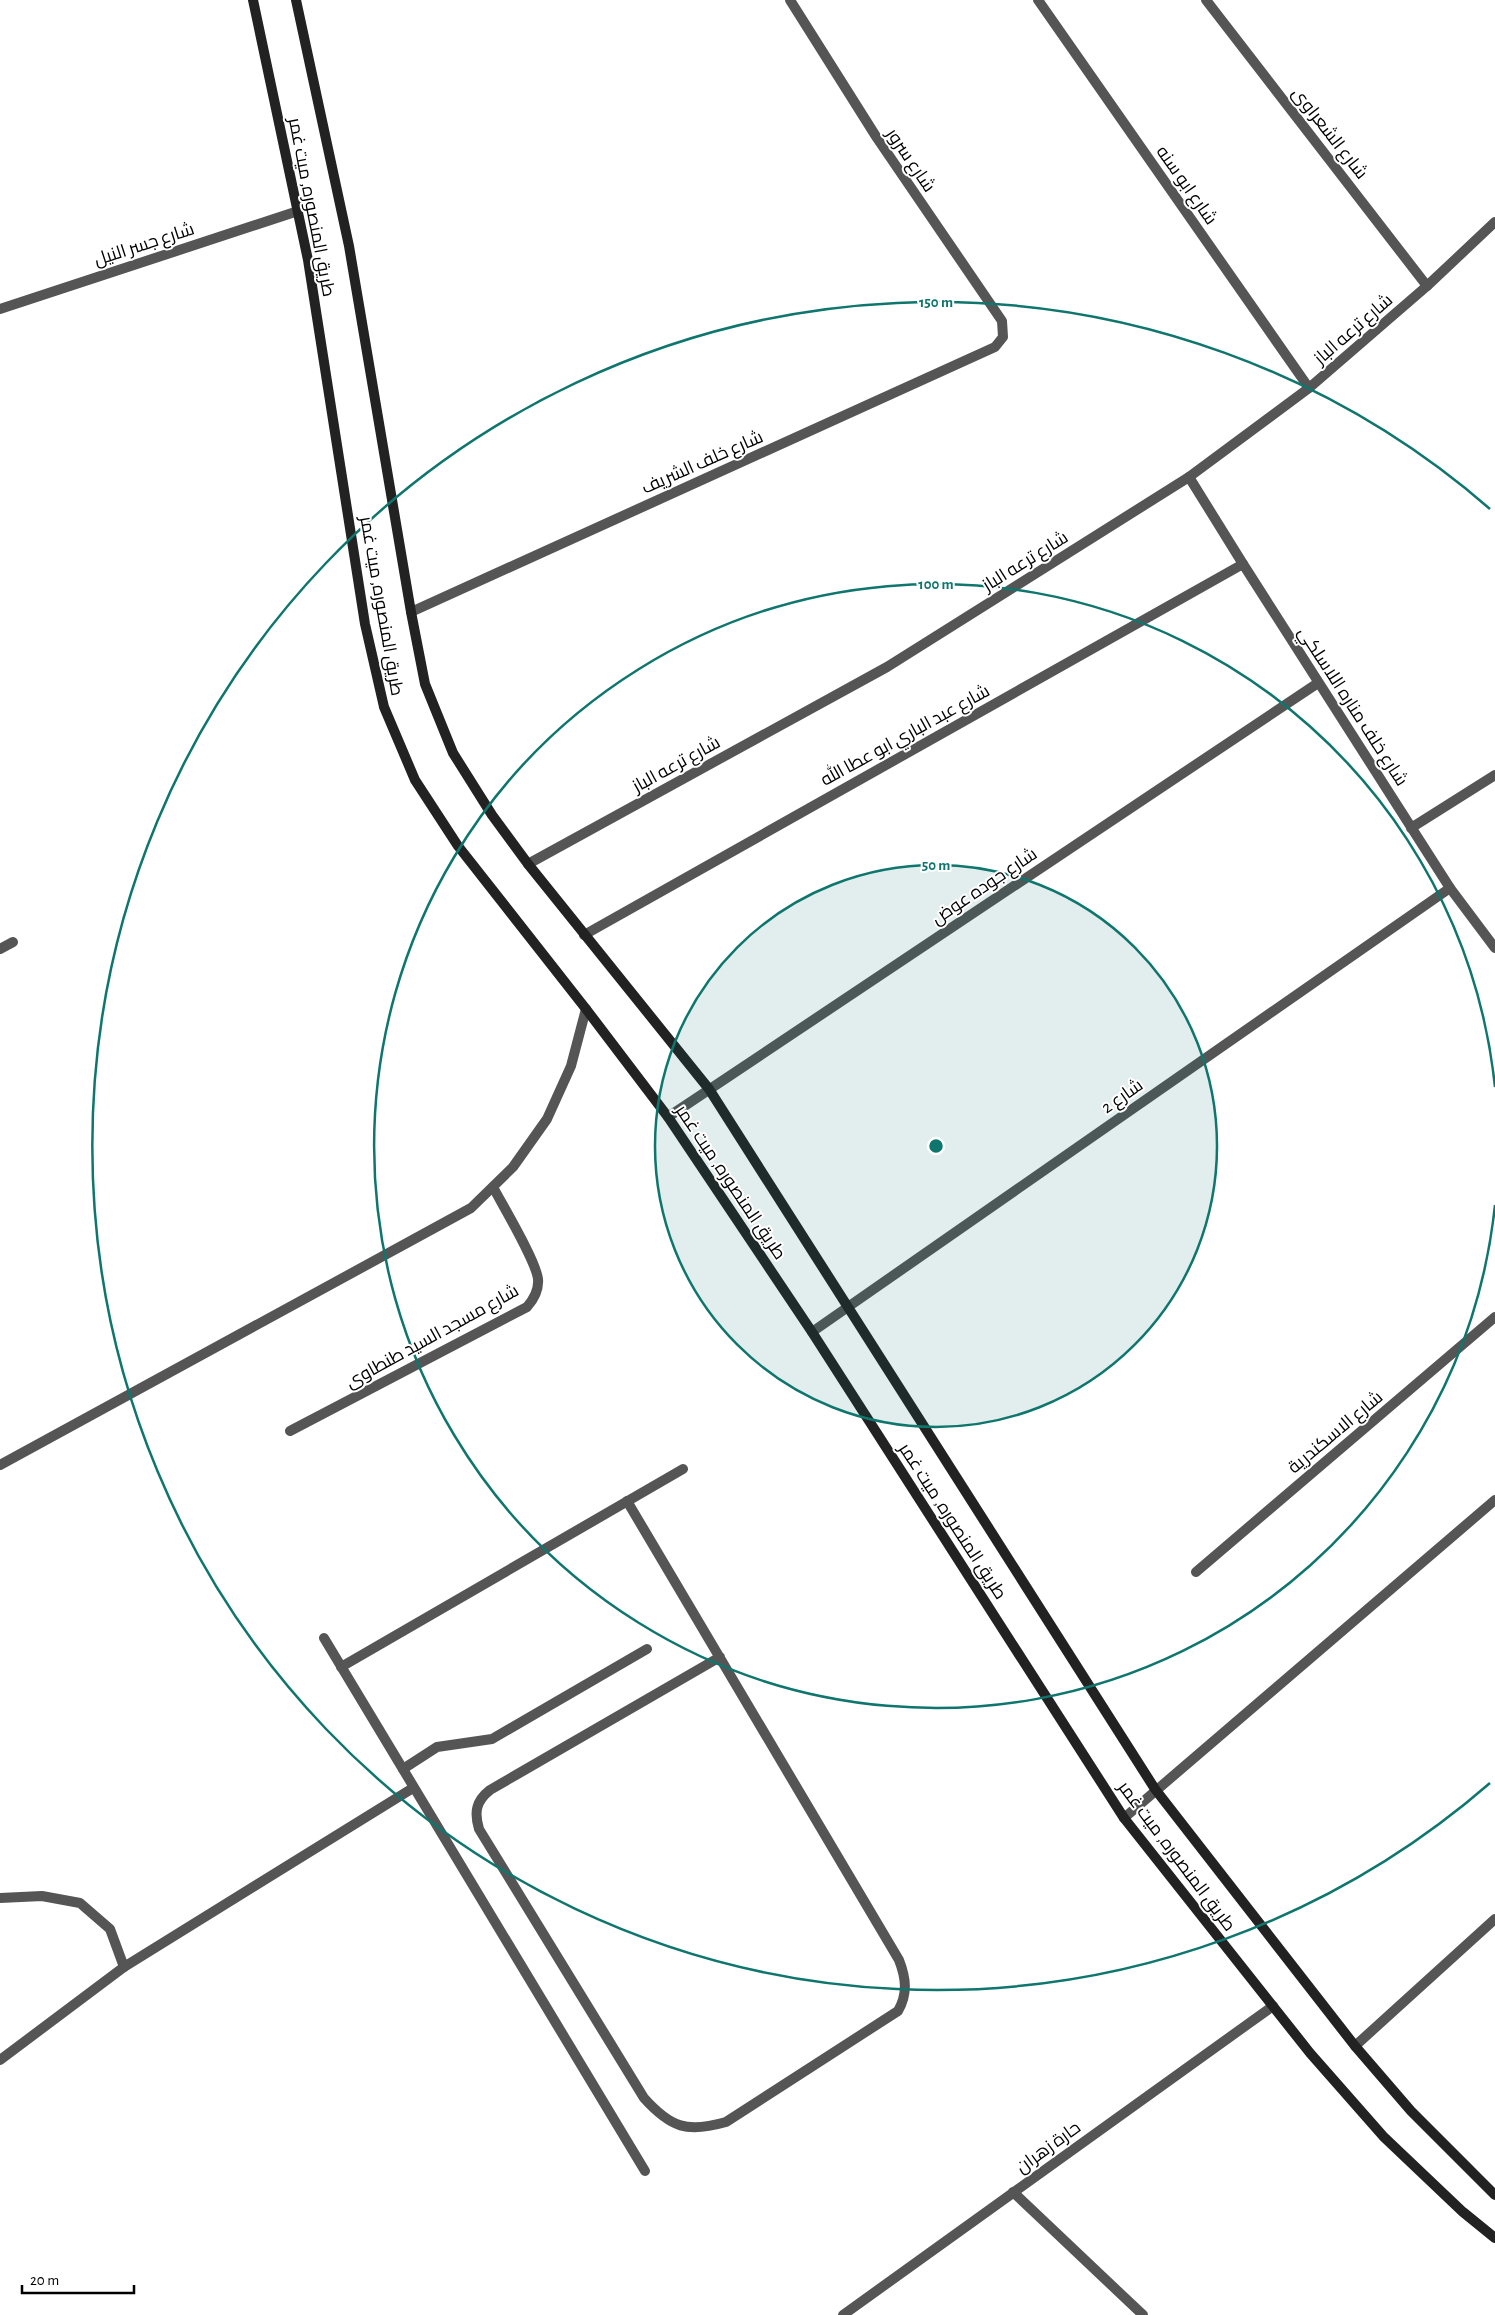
<svg xmlns="http://www.w3.org/2000/svg" width="1495" height="2315" font-family="'Alegreya Sans',Cairo,sans-serif">
<style>
.lines{fill:none;stroke-linecap:round;stroke-linejoin:round}
.lane{stroke:#555;stroke-width:10}
.street{stroke:#555;stroke-width:10}
.secondary{stroke:#222;stroke-width:10}
.ring{fill:none;stroke:#0f766e;stroke-width:2.5}
.labels{text-anchor:middle;stroke-width:4;stroke-linejoin:round;paint-order:stroke}
.street-label{font-size:18px;fill:#000;stroke:#fff}
.centre{fill:#0f766e;stroke:#fff;stroke-width:2.5}
.ring-label{font-size:15px;text-anchor:middle;font-weight:bold;fill:#0f766e;stroke:#fff;stroke-width:4;stroke-linejoin:round;paint-order:stroke}
</style>
<rect width="100%" height="100%" fill="#fff"/>
<g class="lines">
<g class="lane">
<path d="M 627,1501 L 899,1960 C 906,1978 908,1994 898,2011 L 726,2122 C 687,2133 671,2128 644,2098 L 479,1829 C 474,1812 476,1801 490,1790 L 720,1657"/>
<path d="M 403,1769 L 437,1747 L 492,1739 L 647,1649"/>
<path d="M 1355,2046 L 1495,1919"/>
</g>
<g class="street">
<path d="M 1038,0 L 1309,388"/>
<path d="M 1206,0 L 1427,286"/>
<path d="M 0,309 L 298,211"/>
<path d="M 1189,477 L 1243,564 L 1450,888 L 1495,948"/>
<path d="M 411,612 L 995,347 L 1003,337 L 1002,321 L 877,138 L 790,0"/>
<path d="M 1411,828 L 1495,775"/>
<path d="M 528,864 L 887,667 L 1189,477 L 1309,388 L 1427,286 L 1495,222"/>
<path d="M 584,935 L 1243,564"/>
<path d="M 0,949 L 13,942"/>
<path d="M 668,1117 L 1318,683"/>
<path d="M 812,1332 L 1450,888"/>
<path d="M 290,1431 L 527,1307 C 534,1299 539,1290 538,1279 C 536,1261 503,1206 493,1187"/>
<path d="M 0,1465 L 471,1208 L 513,1167 L 547,1119 L 571,1066 L 586,1009"/>
<path d="M 1196,1572 L 1495,1317"/>
<path d="M 324,1638 L 645,2171"/>
<path d="M 341,1667 L 683,1469"/>
<path d="M 1124,1818 L 1495,1500"/>
<path d="M 0,1898 L 42,1896 L 80,1903 L 110,1929 L 124,1967 L 413,1788"/>
<path d="M 0,2060 L 124,1967"/>
<path d="M 1013,2192 L 1143,2315"/>
<path d="M 843,2315 L 1273,2006"/>
</g>
<g class="secondary">
<path d="M 253,0 L 308,260 L 365,624 L 384,707 L 415,780 L 458,846 L 586,1009 L 668,1117 L 812,1332 L 1124,1818 L 1310,2053 L 1383,2136 L 1463,2212 L 1495,2238"/>
<path d="M 296,0 L 349,246 L 411,612 L 425,684 L 453,753 L 492,815 L 528,864 L 709,1089 L 1155,1789 L 1355,2046 L 1411,2111 L 1495,2195"/>
</g>
</g>
<circle cx="936" cy="1146" r="281" fill="#0f766e" fill-opacity=".12"/>
<g class="ring">
<circle cx="936" cy="1146" r="281"/>
<path d="M1495 1205A562 562 0 1 1 1495 1087"/>
<path d="M1490 1783A844 844 0 1 1 1490 509"/>
</g>
<g class="labels">
<g class="street-label">
<text transform="translate(1330 133) rotate(52)" y="6">شارع الشعراوى</text>
<text transform="translate(911 160) rotate(56)" y="6">شارع سرور</text>
<text transform="translate(1187 185) rotate(55)" y="6">شارع ابو سنه</text>
<text transform="translate(312 207) rotate(79)" y="6">طريق المنصوره, ميت غمر</text>
<text transform="translate(144 244) rotate(-18)" y="6">شارع جسر النيل</text>
<text transform="translate(1353 329) rotate(-41)" y="6">شارع ترعه الباز</text>
<text transform="translate(702 462) rotate(-24)" y="6">شارع خلف الشريف</text>
<text transform="translate(1025 561) rotate(-32)" y="6">شارع ترعه الباز</text>
<text transform="translate(382 606) rotate(80)" y="6">طريق المنصوره, ميت غمر</text>
<text transform="translate(1353 706) rotate(57)" y="6">شارع خلف مناره اللاسلكي</text>
<text transform="translate(905 735) rotate(-29)" y="6">شارع عبد الباري ابو عطا الله</text>
<text transform="translate(676 764) rotate(-29)" y="6">شارع ترعه الباز</text>
<text transform="translate(984 886) rotate(-34)" y="6">شارع جوده عوض</text>
<text transform="translate(1122 1096) rotate(-35)" y="6">شارع 2</text>
<text transform="translate(731 1182) rotate(56)" y="6">طريق المنصوره, ميت غمر</text>
<text transform="translate(432 1336) rotate(-29)" y="6">شارع مسجد السيد طنطاوى</text>
<text transform="translate(1335 1432) rotate(-40)" y="6">شارع الاسكندرية</text>
<text transform="translate(953 1521) rotate(57)" y="6">طريق المنصوره, ميت غمر</text>
<text transform="translate(1177 1856) rotate(53)" y="6">طريق المنصوره, ميت غمر</text>
<text transform="translate(1048 2147) rotate(-36)" y="6">حارة زهران</text>
</g>
</g>
<circle cx="936" cy="1146" r="8" class="centre"/>
<g class="ring-label">
<text x="936" y="307">150 m</text>
<text x="936" y="589">100 m</text>
<text x="936" y="870">50 m</text>
</g>
<path d="M22 2285v8h112v-8" fill="none" stroke="#000000" stroke-width="2.5"/>
<text x="30" y="2285" font-size="15" fill="#000000" stroke="#ffffff" stroke-width="4" paint-order="stroke">20 m</text>
</svg>
